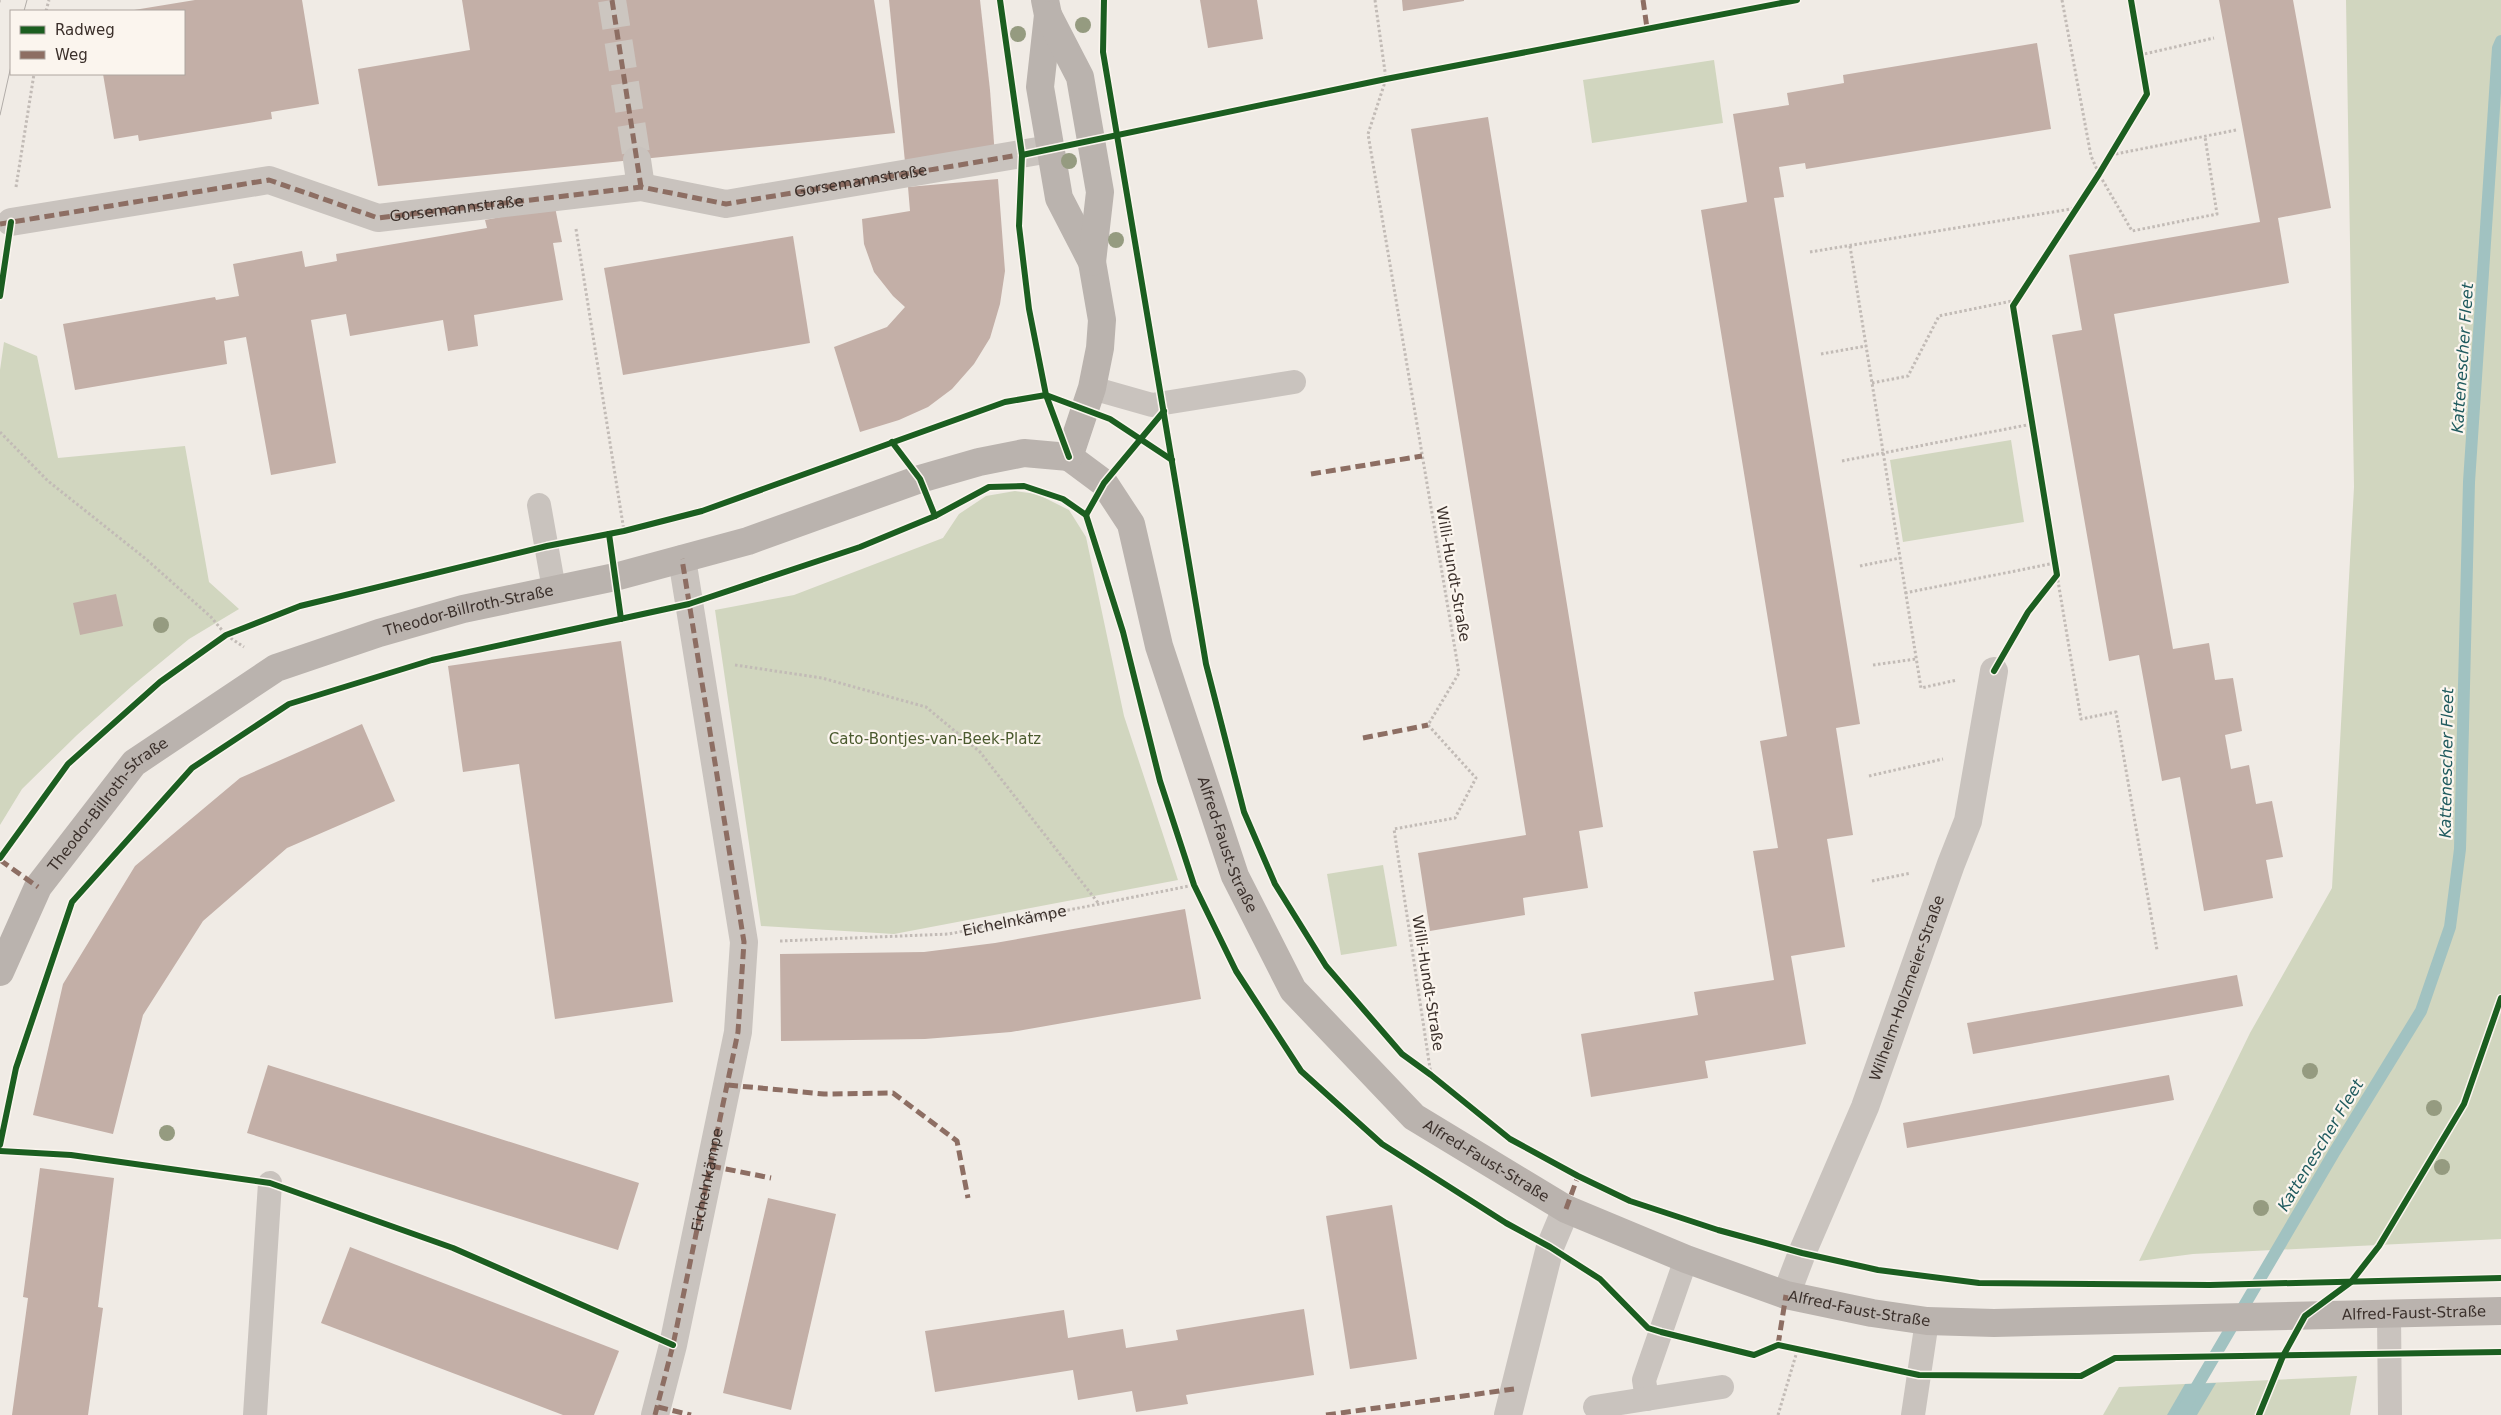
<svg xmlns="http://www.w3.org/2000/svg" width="2501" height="1415" font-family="'DejaVu Sans',sans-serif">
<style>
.green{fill:#d1d6bf}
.water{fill:#a1c2c1}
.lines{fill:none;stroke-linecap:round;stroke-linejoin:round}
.stream{stroke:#a1c2c1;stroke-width:12}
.building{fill:#c3afa7}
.street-tunnel{stroke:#ccc6c0;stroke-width:28;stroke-dasharray:28 14;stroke-linecap:butt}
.path{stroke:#c2bbb6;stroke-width:3;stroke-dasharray:2.5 2.5;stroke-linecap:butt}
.lane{stroke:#c9c3be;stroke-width:24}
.street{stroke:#c9c3be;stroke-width:28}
.secondary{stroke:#bab3ae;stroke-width:28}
.tram{stroke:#b1aca8;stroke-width:1}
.quiet{stroke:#8d6e63;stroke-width:5;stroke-dasharray:10 5;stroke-linecap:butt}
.cycleway-casing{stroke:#fbf5ee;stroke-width:9}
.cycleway{stroke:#1b5e20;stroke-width:6}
.tree{fill:#959b80}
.labels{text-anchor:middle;stroke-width:4.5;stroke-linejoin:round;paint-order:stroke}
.street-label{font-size:15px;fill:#3b302b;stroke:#fbf5ee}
.park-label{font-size:15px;fill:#4a5a2e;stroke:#fbf5ee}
.water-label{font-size:16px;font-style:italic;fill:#1f5a5e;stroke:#fbf5ee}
</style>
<rect width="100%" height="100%" fill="#f0ebe5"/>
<g class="green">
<path d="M 2346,0 L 2501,0 L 2501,1239 L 2193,1254 L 2139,1261 L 2250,1033 L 2332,888 L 2354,487 Z"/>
<path d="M 1714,60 L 1723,123 L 1592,143 L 1583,80 Z"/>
<path d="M 4,342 L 37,356 L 58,458 L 185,446 L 209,582 L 239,609 L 189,639 L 132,686 L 77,735 L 22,789 L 0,825 L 0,370 Z"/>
<path d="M 2011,440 L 2024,522 L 1903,542 L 1890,460 Z"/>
<path d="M 1015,491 L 1037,494 L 1069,510 L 1086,537 L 1124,716 L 1178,880 L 894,934 L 761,926 L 715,610 L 794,595 L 943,538 L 959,514 L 986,496 Z"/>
<path d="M 1383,865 L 1397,946 L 1341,955 L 1327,874 Z"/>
<path d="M 2357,1376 L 2350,1415 L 2103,1415 L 2119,1387 Z"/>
</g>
<path class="water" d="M 2216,1383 L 2197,1415 L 2167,1415 L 2185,1384 Z"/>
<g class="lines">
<path class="stream" d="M 2180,1415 L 2335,1151 L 2421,1011 L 2450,927 L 2460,849 L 2469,482 L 2498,48 L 2501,41"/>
</g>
<g class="building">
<path d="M 195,0 L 302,0 L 319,104 L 271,112 L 272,119 L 139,141 L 138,135 L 114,139 L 103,74 L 184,74 L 184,11 L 134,10 Z"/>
<path d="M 462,0 L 874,0 L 895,133 L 378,186 L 358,69 L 470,50 Z"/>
<path d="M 889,0 L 980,0 L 990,90 L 995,156 L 905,162 Z"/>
<path d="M 1200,0 L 1257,0 L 1263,39 L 1208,48 Z"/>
<path d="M 1402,0 L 1464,0 L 1464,1 L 1403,11 Z"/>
<path d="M 2219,0 L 2293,0 L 2331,208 L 2278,218 L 2289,283 L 2114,314 L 2173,649 L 2209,643 L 2215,680 L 2233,678 L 2242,731 L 2225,735 L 2231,769 L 2249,765 L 2256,804 L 2272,801 L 2283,857 L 2266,860 L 2273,898 L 2204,911 L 2180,777 L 2162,781 L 2139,655 L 2109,661 L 2052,335 L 2082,330 L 2069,255 L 2260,222 Z"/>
<path d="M 2037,43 L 2051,129 L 1806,169 L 1805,163 L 1779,167 L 1784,197 L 1774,198 L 1860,724 L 1836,728 L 1853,835 L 1827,839 L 1845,947 L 1791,956 L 1806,1044 L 1705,1061 L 1708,1078 L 1591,1097 L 1581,1034 L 1698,1015 L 1694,992 L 1774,980 L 1753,851 L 1778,848 L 1760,741 L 1787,736 L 1701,210 L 1747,202 L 1733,114 L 1789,105 L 1787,93 L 1844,83 L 1843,75 Z"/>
<path d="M 1488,117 L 1603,827 L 1579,831 L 1588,888 L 1523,898 L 1525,915 L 1430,931 L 1418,853 L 1526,835 L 1411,129 Z"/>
<path d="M 998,179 L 1005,271 L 1000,304 L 990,338 L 974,364 L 952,389 L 928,407 L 899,420 L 860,432 L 834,347 L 887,327 L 905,307 L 893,296 L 874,272 L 864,244 L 862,219 L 910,211 L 908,187 Z"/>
<path d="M 555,207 L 562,242 L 553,243 L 563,300 L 474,315 L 478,346 L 448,351 L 443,320 L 350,336 L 346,314 L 311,320 L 336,463 L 271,475 L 246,337 L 224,341 L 227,364 L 75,390 L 63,324 L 215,297 L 216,300 L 239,296 L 233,264 L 302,251 L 305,267 L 337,261 L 336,254 L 487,228 L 485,220 Z"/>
<path d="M 793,236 L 810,343 L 623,375 L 604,268 Z"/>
<path d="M 116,594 L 123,626 L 80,635 L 73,603 Z"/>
<path d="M 621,641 L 673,1002 L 555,1019 L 519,764 L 463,772 L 448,666 Z"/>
<path d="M 362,724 L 395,801 L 287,848 L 203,921 L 143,1015 L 113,1134 L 33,1115 L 63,984 L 135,866 L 240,778 Z"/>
<path d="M 1185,909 L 1201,999 L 1011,1032 L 925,1039 L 781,1041 L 780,954 L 924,952 L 995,943 Z"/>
<path d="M 2237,975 L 2243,1006 L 1973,1054 L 1967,1023 Z"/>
<path d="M 268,1065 L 639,1183 L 618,1250 L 247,1133 Z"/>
<path d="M 2169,1075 L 2174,1100 L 1907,1148 L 1903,1123 Z"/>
<path d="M 40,1168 L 114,1178 L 98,1307 L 103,1308 L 88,1415 L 12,1415 L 28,1298 L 23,1297 Z"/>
<path d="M 768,1198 L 836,1214 L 791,1410 L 723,1393 Z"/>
<path d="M 1392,1205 L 1417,1359 L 1350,1369 L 1326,1216 Z"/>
<path d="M 350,1247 L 619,1351 L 594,1415 L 563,1415 L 321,1323 Z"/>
<path d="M 1304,1309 L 1314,1375 L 1186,1395 L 1188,1404 L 1136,1412 L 1132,1391 L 1078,1400 L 1073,1370 L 935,1392 L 925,1331 L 1064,1310 L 1068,1338 L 1123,1329 L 1126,1348 L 1178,1340 L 1176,1330 Z"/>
</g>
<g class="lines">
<path class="street-tunnel" d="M 612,0 L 637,160"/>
<g class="path">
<path d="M 1375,0 L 1386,79 L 1368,134 L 1459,673 L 1428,725 L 1476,778 L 1455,818 L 1394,829 L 1431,1075"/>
<path d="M 2062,0 L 2091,156 L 2099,174 L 2132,231 L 2217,214 L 2205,137"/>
<path d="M 46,11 L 49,0"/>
<path d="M 2140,55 L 2214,38"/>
<path d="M 2111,155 L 2236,130"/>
<path d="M 16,187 L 34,74"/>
<path d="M 576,229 L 624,531"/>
<path d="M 1850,246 L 1921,688 L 1957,680"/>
<path d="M 1810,252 L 2077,208"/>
<path d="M 1821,354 L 1866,346"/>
<path d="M 1872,383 L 1908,376 L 1939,316 L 2017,300"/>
<path d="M 0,432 L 48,481 L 146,559 L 211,617 L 226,635 L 244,647"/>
<path d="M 1842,461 L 2032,424"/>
<path d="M 1860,566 L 1900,558"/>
<path d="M 2057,575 L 2081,719 L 2116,712 L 2157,950"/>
<path d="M 1905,593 L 2055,563"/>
<path d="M 735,665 L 822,678 L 926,707 L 980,752 L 1099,904"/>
<path d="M 1873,665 L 1916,659"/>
<path d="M 1869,776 L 1943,759"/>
<path d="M 1872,881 L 1911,873"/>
<path id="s1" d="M 780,941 L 949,934 L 1194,885"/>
<path d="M 1778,1415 L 1798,1348"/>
</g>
<g class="lane">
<path d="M 1092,388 L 1152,405 L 1294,382"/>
<path d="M 539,505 L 554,589"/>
<path d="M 2389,1315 L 2390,1415"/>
<path d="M 1647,1399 L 1644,1380 L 1686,1259"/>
<path d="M 1595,1407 L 1722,1387"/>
<path d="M 255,1415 L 270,1183"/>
<path d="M 1913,1415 L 1927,1321"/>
</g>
<g class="street">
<path d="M 637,160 L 641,187"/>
<path id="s2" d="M 11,222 L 269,180 L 378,218 L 641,187 L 726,204 L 1050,149"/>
<path id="s3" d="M 1786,1295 L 1802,1253 L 1865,1107 L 1951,864 L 1968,821 L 1994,671"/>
<path d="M 655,1415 L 673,1345 L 738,1032 L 744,942 L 682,559"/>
<path d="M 1508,1415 L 1550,1247 L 1566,1209"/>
</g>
<g class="secondary">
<path d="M 1045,0 L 1048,15 L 1040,87 L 1059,198 L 1092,262 L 1102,320 L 1100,348 L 1092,388 L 1069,457"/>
<path d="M 1048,15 L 1080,77 L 1100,192 L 1092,262"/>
<path id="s4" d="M 1069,457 L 1104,483 L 1131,524 L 1159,646 L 1235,876 L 1293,990 L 1414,1117 L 1566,1209 L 1686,1259 L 1786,1295 L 1872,1313 L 1927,1321 L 1994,1323 L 2501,1311"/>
<path id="s5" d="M 0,972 L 38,887 L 134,763 L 276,668 L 379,633 L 463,609 L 615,577 L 748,541 L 920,479 L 979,462 L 1024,453 L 1069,457"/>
</g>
<g class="tram">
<path d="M 0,2 L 0,0"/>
<path d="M 24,11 L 27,0"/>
<path d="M 0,115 L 11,66"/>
</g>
<g class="quiet">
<path d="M 612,0 L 641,187"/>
<path d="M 1643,0 L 1647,28"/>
<path d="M 0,224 L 269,180 L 378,218 L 641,187 L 726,204 L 1025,154"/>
<path d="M 1311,474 L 1422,456"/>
<path d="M 1363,738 L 1428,725"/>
<path d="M 0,860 L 38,887"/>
<path d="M 728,1085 L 824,1094 L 893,1093 L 957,1141 L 968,1198"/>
<path d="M 711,1166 L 771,1178"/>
<path d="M 1566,1209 L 1578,1176"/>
<path d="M 1778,1345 L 1786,1295"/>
<path d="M 658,1407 L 691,1415"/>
<path id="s6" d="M 655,1415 L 673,1345 L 738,1032 L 744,942 L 682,559"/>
<path d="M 1326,1415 L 1514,1389"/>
</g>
<g class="cycleway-casing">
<g id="cycleway">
<path d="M 1000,0 L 1022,155 L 1019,226 L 1029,309 L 1046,395 L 1069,457"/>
<path d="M 1104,0 L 1103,52 L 1206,664 L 1244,812 L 1275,884 L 1326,966 L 1402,1054 L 1431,1075 L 1510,1139 L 1578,1176 L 1630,1201 L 1718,1230 L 1802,1253 L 1878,1270 L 1979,1283 L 2210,1285 L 2501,1278"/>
<path d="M 1022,155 L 1386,79 L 1797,0"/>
<path d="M 0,296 L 11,222"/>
<path d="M 892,442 L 920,479 L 935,516"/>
<path d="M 1086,515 L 1104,483 L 1164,411"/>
<path d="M 609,534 L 621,619"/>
<path d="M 1994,671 L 2028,612 L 2057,575 L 2013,306 L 2099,174 L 2147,94 L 2131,0"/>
<path d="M 0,858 L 68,764 L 160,682 L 226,635 L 300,606 L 547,546 L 624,531 L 702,511 L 1005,402 L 1046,395 L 1110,419 L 1172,460"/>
<path d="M 0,1145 L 16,1068 L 72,902 L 192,768 L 289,704 L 432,660 L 689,604 L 860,547 L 935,516 L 989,487 L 1024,486 L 1063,499 L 1086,515 L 1123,632 L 1160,781 L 1194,885 L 1236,971 L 1301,1071 L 1382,1144 L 1506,1223 L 1550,1247 L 1600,1279 L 1648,1328 L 1661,1332 L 1754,1355 L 1778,1345 L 1919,1375 L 2081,1376 L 2115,1358 L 2501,1352"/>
<path d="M 0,1151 L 71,1155 L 270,1183 L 453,1248 L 673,1345"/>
<path d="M 2259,1415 L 2283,1356 L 2305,1316 L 2351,1282 L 2379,1246 L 2464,1104 L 2501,998"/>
</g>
</g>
<use href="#cycleway" class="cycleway"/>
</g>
<g class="tree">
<circle cx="1083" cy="25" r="8"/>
<circle cx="1018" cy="34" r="8"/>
<circle cx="1069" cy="161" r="8"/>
<circle cx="1116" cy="240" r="8"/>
<circle cx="161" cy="625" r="8"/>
<circle cx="2310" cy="1071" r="8"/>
<circle cx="2434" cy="1108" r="8"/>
<circle cx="167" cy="1133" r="8"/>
<circle cx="2442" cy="1167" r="8"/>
<circle cx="2261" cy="1208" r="8"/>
</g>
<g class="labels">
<g class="street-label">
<text dy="5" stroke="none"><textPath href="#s2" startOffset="865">Gorsemannstraße</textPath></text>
<text dy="5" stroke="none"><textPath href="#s2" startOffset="456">Gorsemannstraße</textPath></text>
<text transform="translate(1453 574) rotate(80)" y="5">Willi-Hundt-Straße</text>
<text dy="5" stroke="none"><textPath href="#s5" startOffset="622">Theodor-Billroth-Straße</textPath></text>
<text dy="5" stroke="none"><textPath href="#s5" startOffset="202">Theodor-Billroth-Straße</textPath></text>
<text dy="5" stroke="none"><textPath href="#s4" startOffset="428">Alfred-Faust-Straße</textPath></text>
<text dy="5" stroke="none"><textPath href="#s1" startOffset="236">Eichelnkämpe</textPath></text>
<text transform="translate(1428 983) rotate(81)" y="5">Willi-Hundt-Straße</text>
<text dy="5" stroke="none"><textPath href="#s3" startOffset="330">Wilhelm-Holzmeier-Straße</textPath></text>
<text dy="5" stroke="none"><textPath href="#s4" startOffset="848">Alfred-Faust-Straße</textPath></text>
<text dy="5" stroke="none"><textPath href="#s6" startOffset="241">Eichelnkämpe</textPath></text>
<text dy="5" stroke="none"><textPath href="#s4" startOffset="1252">Alfred-Faust-Straße</textPath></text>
<text dy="5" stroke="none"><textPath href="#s4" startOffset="1808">Alfred-Faust-Straße</textPath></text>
</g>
<g class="park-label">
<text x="935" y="744">Cato-Bontjes-van-Beek-Platz</text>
</g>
<g class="water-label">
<text transform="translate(2462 358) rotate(-86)" y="6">Kattenescher Fleet</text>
<text transform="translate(2446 763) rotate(-89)" y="6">Kattenescher Fleet</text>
<text transform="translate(2320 1145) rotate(-59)" y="6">Kattenescher Fleet</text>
</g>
</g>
<rect x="10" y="10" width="175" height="65" fill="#fbf5ee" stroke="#aea6a0"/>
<rect x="20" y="26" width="25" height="8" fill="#1b5e20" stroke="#aea6a0"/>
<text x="55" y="35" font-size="15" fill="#3b302b">Radweg</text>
<rect x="20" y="51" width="25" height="8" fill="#8d6e63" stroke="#aea6a0"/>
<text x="55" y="60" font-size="15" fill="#3b302b">Weg</text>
</svg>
